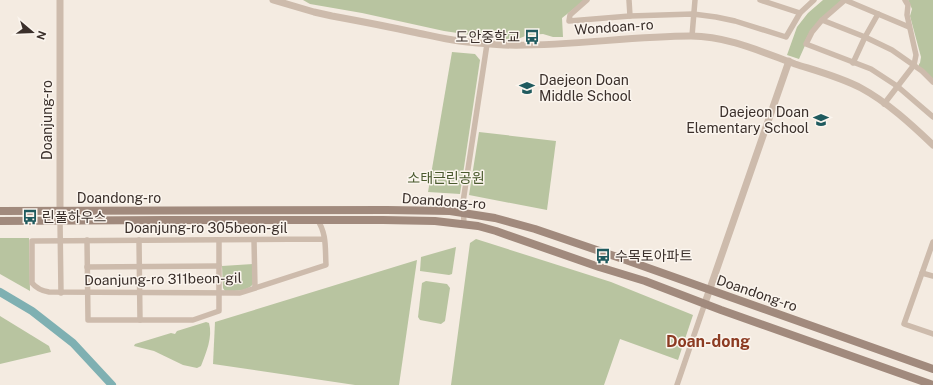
<svg xmlns="http://www.w3.org/2000/svg" width="933" height="385" font-family="'Public Sans','Noto Sans KR',sans-serif">
<style>
.green{fill:#b8c4a0}
.lines{fill:none;stroke-linecap:round;stroke-linejoin:round}
.river{stroke:#7fb0b2;stroke-width:8}
.minor{stroke:#cdbbac;stroke-width:5.5}
.tertiary{stroke:#cdbbac;stroke-width:7}
.secondary{stroke:#a18a7d;stroke-width:8}
.labels{text-anchor:middle;stroke-width:3;stroke-linejoin:round;paint-order:stroke}
.street-label{font-size:14px;fill:#3b302b;stroke:#fbf5ee}
.poi-label{font-size:14px;fill:#3b302b;stroke:#fbf5ee;text-anchor:start}
.park-label{font-size:14px;fill:#4a5a2e;stroke:#fbf5ee}
.quarter-label{font-size:16px;font-weight:bold;fill:#8c3b22;stroke:#fbf5ee}
</style>
<rect width="100%" height="100%" fill="#f4ebe1"/>
<g class="green">
<path d="M 303,0 L 585,0 L 562,18 L 563,37 L 553,37 L 543,34 L 528,35 L 515,40 L 471,35 L 444,31 L 362,13 L 310,4 Z"/>
<path d="M 823,0 L 843,0 L 811,32 L 799,59 L 787,55 L 797,27 L 808,13 Z"/>
<path d="M 908,0 L 933,0 L 933,81 L 919,68 L 919,64 L 920,63 L 921,57 L 910,16 L 912,9 Z"/>
<path d="M 452,52 L 475,54 L 480,60 L 460,194 L 428,192 Z"/>
<path d="M 479,132 L 556,141 L 547,210 L 469,195 Z"/>
<path d="M 0,238 L 29,238 L 30,291 L 0,274 Z"/>
<path d="M 476,239 L 611,282 L 693,315 L 678,360 L 620,339 L 604,385 L 451,385 L 470,243 Z"/>
<path d="M 456,247 L 452,274 L 449,275 L 420,271 L 421,257 Z"/>
<path d="M 417,260 L 399,385 L 355,385 L 213,364 L 215,322 Z"/>
<path d="M 253,264 L 253,284 C 247,292 234,291 225,291 L 223,288 L 222,266 Z"/>
<path d="M 426,281 L 447,284 L 450,288 L 445,321 L 441,324 L 420,320 L 418,317 L 422,283 Z"/>
<path d="M 0,316 L 49,346 L 51,352 L 0,364 Z"/>
<path d="M 206,322 L 209,323 C 213,337 206,353 201,366 L 197,368 L 183,365 L 154,351 L 134,346 L 135,344 L 171,333 L 175,334 L 177,331 Z"/>
</g>
<g class="lines">
<path class="river" d="M 0,292 L 32,311 L 73,343 L 112,385"/>
<g class="minor">
<path d="M 587,0 L 570,15 L 569,21 L 630,16 L 693,14 L 716,17 L 735,21 L 786,37 L 800,13 L 814,0"/>
<path d="M 629,0 L 630,16"/>
<path d="M 760,0 L 800,13"/>
<path d="M 845,0 L 822,20 L 812,32 L 806,44 L 871,69 L 897,86 L 933,117"/>
<path d="M 845,0 L 909,27"/>
<path d="M 822,20 L 865,37 L 892,50 L 922,71 L 933,82"/>
<path d="M 692,36 L 695,0"/>
<path d="M 853,63 L 865,37 L 878,14"/>
<path d="M 884,104 L 914,65 L 916,55 L 907,15 L 908,5 L 905,0"/>
<path d="M 317,219 C 327,234 325,248 326,265 L 240,293 L 49,292 C 42,291 37,289 32,283 L 32,241 L 324,239"/>
<path d="M 60,221 L 61,293"/>
<path d="M 464,224 L 463,202 L 487,44"/>
<path d="M 87,240 L 88,320 L 193,320 L 219,311 L 219,240"/>
<path d="M 139,240 L 140,320"/>
<path d="M 254,240 L 255,288"/>
<path d="M 933,242 L 904,324 L 933,334"/>
<path d="M 87,267 L 219,266"/>
<path d="M 922,273 L 933,276"/>
<path d="M 677,385 L 705,303"/>
</g>
<g class="tertiary">
<path d="M 60,0 L 60,211"/>
<path d="M 273,0 L 314,12 L 332,16 C 359,21 386,26 413,32 C 428,35 444,39 459,41 C 474,43 489,44 504,45 C 566,47 629,36 691,36 C 727,36 762,52 795,64 C 817,71 840,77 861,88 C 887,102 911,124 933,145"/>
<path d="M 705,303 L 789,61"/>
</g>
<g class="secondary">
<path d="M 0,211 L 387,210 L 450,211 L 463,213 L 495,218 L 535,229 L 623,259 L 933,369"/>
<path d="M 0,221 L 165,220 L 383,220 L 435,221 L 478,226 L 496,231 L 599,267 L 645,281 L 721,310 L 933,385"/>
</g>
</g>
<defs>
<g id="bus-bare" transform="scale(1.2)"><path d="M-5-6H5V4H4V6H2V4H-2V6H-4V4H-5ZM-3.5-4V0h7V-4ZM-3.5 1.2v1.5H-2V1.2ZM2 1.2v1.5H3.5V1.2Z" fill="#1f5a5e" stroke="#fbf5ee" stroke-width="2.5" paint-order="stroke"/></g>
<g id="school-bare" transform="scale(1.2)"><path d="M0-5L7-2L0 1L-7-2ZM-4 1L0 2.5L4 1V4Q0 6-4 4Z" fill="#1f5a5e" stroke="#fbf5ee" stroke-width="2.5" paint-order="stroke"/></g>
</defs>
<g fill-rule="evenodd">
<use href="#bus-bare" x="532" y="37"/>
<use href="#school-bare" x="527" y="88"/>
<use href="#school-bare" x="821" y="120"/>
<use href="#bus-bare" x="30" y="217"/>
<use href="#bus-bare" x="603" y="256"/>
</g>
<g class="labels">
<g class="street-label">
<text transform="translate(614 27) rotate(-4)" y="5">Wondoan-ro</text>
<text transform="translate(47 120) rotate(-90)" y="5">Doanjung-ro</text>
<text x="119" y="203">Doandong-ro</text>
<text transform="translate(444 201) rotate(4)" y="5">Doandong-ro</text>
<text x="206" y="233">Doanjung-ro 305beon-gil</text>
<text transform="translate(163 279) rotate(-1)" y="5">Doanjung-ro 311beon-gil</text>
<text transform="translate(757 293) rotate(19)" y="5">Doandong-ro</text>
</g>
<g class="poi-label">
<text x="520" y="42" text-anchor="end">도안중학교</text>
<text x="539" y="85">Daejeon Doan<tspan x="539" dy="16">Middle School</tspan></text>
<text x="809" y="117" text-anchor="end">Daejeon Doan<tspan x="809" dy="16">Elementary School</tspan></text>
<text x="42" y="222">린풀하우스</text>
<text x="615" y="261">수목토아파트</text>
</g>
<g class="park-label">
<text x="446" y="183">소태근린공원</text>
</g>
<g class="quarter-label">
<text x="708" y="347">Doan-dong</text>
</g>
</g>
<g transform="translate(32 32) rotate(109)" stroke="#fbf5ee" stroke-width="3" paint-order="stroke">
<path d="M0-3L7 15L0 10L-7 15Z" fill="#3b302b"/>
<text y="-6" font-size="11" font-weight="bold" text-anchor="middle" fill="#3b302b">N</text>
</g>
</svg>
